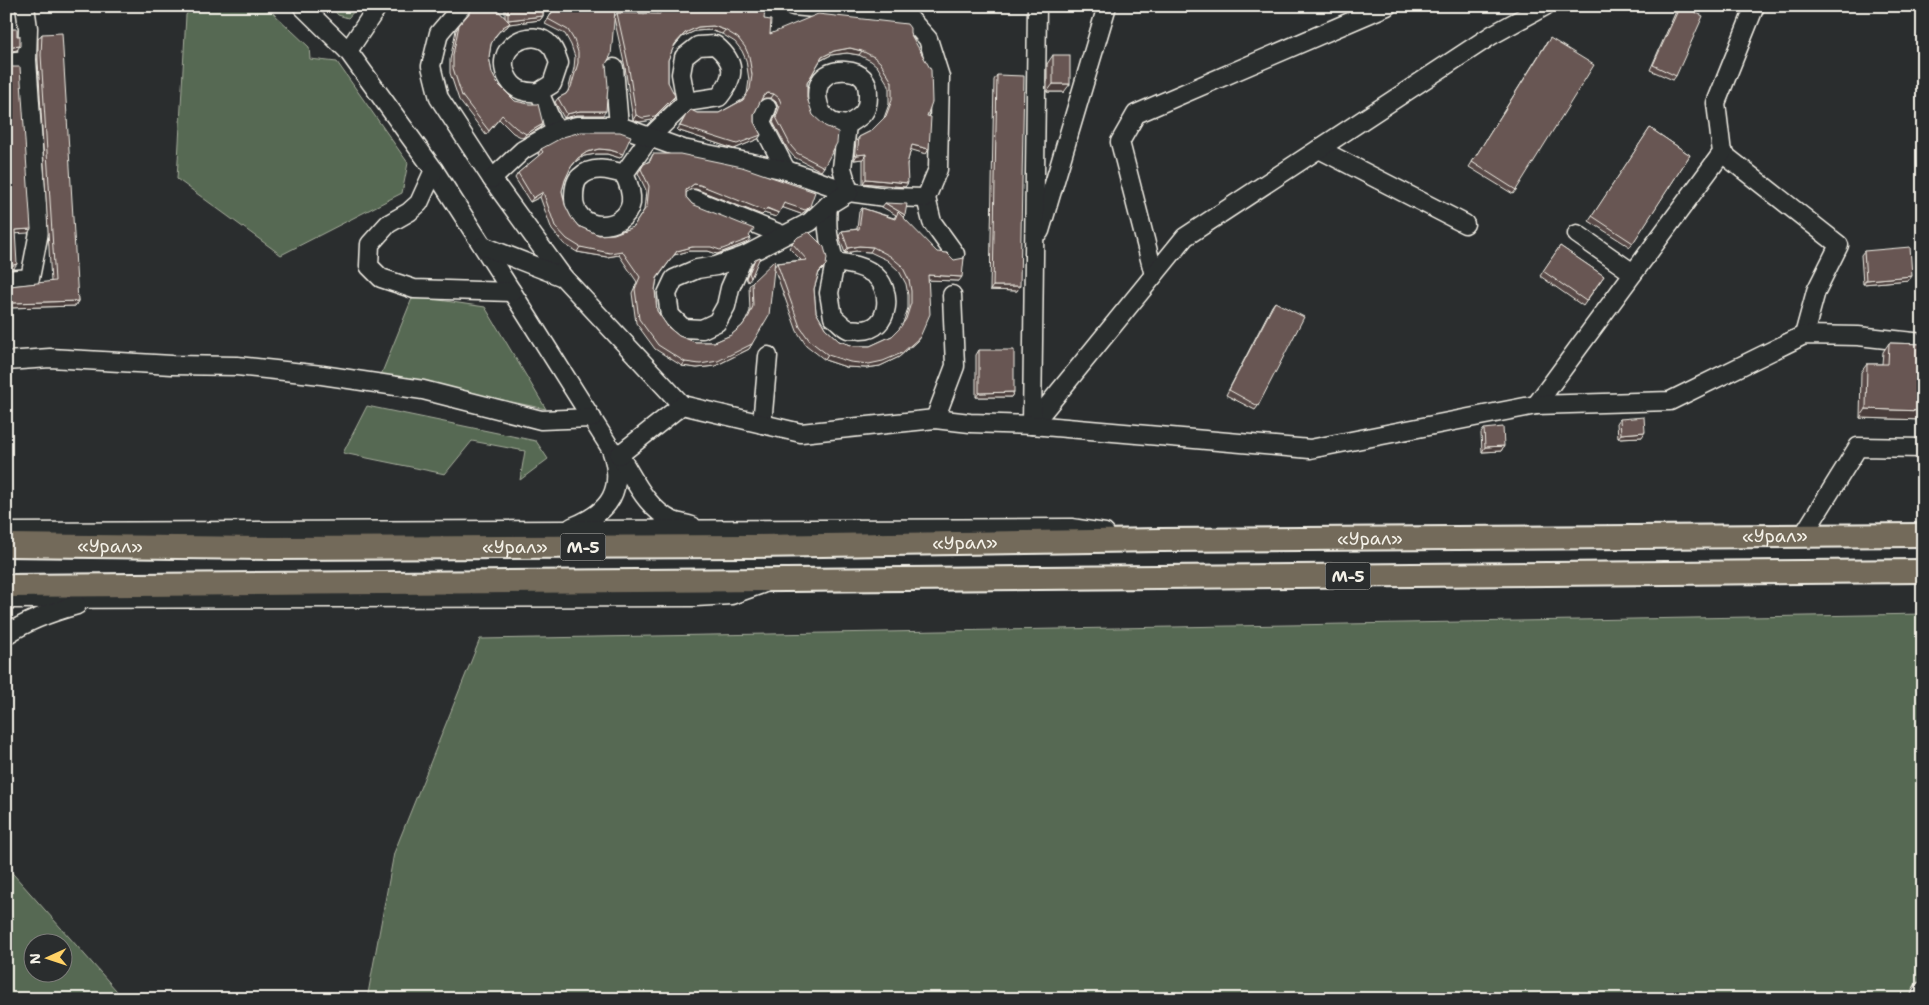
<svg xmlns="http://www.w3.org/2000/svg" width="1929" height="1005" font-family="'Shantell Sans',sans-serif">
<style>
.green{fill:#576952;stroke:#a6ad9d;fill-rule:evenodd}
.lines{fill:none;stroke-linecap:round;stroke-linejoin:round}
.minor-casing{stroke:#f4f1e8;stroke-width:21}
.major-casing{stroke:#f4f1e8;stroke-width:26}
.minor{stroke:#2a2d2e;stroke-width:18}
.major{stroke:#736b5a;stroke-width:22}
.wall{fill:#594a47;stroke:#f4f1e8}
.shaded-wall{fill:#493c3a;stroke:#f4f1e8}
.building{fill:#685653;stroke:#f4f1e8}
.labels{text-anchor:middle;stroke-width:5;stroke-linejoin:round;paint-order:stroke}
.shield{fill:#2a2d2e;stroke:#b7b6b0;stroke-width:1}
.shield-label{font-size:16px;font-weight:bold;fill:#f4f1e8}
.street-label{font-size:18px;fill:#f4f1e8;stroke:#2a2d2e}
</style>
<rect width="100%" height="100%" fill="#2a2d2e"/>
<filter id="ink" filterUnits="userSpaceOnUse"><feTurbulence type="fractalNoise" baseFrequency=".02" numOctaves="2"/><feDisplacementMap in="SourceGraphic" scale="10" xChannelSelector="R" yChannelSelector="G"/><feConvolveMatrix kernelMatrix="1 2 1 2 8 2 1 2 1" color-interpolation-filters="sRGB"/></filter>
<g filter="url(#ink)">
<g class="green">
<path d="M 191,6 L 257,6 L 272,12 L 309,47 L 310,59 L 337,62 L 408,163 L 402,193 L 281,255 L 177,179 L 186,15 Z"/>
<path d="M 330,6 L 356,6 L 356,9 L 348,18 L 338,15 Z"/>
<path d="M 413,296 L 485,307 L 546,409 L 381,375 Z"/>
<path d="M 367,406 L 536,441 L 548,459 L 520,480 L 525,451 L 472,441 L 445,474 L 343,453 Z"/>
<path d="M 1923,614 L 1923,970 L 1910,999 L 367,999 L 394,853 L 480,639 Z"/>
<path d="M 6,866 L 124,999 L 6,999 ZM 62,942 L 62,972 L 32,972 L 32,942 Z"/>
</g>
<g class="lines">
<g class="minor-casing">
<g id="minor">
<path d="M 302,6 L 348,51 L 434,170 L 512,292 L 611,449 C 625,489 611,512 572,527"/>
<path d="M 462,6 L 439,33 L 431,66 L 439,98 L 492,179 L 563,277"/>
<path d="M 793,6 L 899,16 L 910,19 L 928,39 L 940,77 L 938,169 L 926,198 L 932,222 L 955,254"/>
<path d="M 348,51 L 378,6"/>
<path d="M 6,62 L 27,60"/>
<path d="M 614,68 L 619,126"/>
<path d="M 539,92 L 552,84 L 559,63 C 557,58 555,50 551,46 C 533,24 489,48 509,80 C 516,91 526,93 539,92 L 556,131"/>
<path d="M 767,108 L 761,122 L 786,170"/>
<path d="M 1319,149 L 1465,224"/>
<path d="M 1722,153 L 1839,245 L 1816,291 L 1804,335"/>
<path d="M 434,170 L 419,203 L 409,212 L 388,224 L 370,244 L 369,266 L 381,278 L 414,289 L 512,292"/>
<path d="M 624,174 C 628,182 632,193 631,203 C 625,234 573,232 574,198 C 574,191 575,181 580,177 C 592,165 610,170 624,174 L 650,137 L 686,102 L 719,97 C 736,76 736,62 715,45 L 698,46 L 684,57 L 681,74 L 686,102"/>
<path d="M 492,179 L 523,150 L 556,131 L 577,126 L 619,126 L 683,149 L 786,170 L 849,192 L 885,197 L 926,198"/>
<path d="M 693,199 L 783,235"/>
<path d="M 828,205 C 826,226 828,242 835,262 C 847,264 861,265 872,273 C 894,287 891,331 860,330 C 857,329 852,330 848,329 C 843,327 838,320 833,317 L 829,293 L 835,262"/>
<path d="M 1040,231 L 1107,6"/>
<path d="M 1577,234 L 1633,273"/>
<path d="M 483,246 L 563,277 L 682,405"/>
<path d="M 744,256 L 730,288 L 726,306 L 717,322 L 702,329 L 683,328 L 670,315 L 667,294 L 674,279 L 697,269 L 716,266 L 744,256 L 810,222 L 828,205 L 849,192 L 842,168 L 847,125 C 860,117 868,114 868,96 C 868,90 868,83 863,78 C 855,69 836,69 827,75 C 811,85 816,114 832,122 C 836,124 842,124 847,125"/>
<path d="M 1154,275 L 1120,142 L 1136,114 L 1387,6"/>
<path d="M 6,280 L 30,278 L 39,232 L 27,60 L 28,28 L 25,6"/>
<path d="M 6,361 L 50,358 L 172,365 L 237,366 L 322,375 L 423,390 L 541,420 L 592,418"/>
<path d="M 1536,405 L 1722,153 L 1716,103 L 1755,6"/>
<path d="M 935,419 L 955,366 L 952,295"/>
<path d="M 762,424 L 768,356"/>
<path d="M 1032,425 L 1185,237 L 1492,35 L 1545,6"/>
<path d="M 1032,425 L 1037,6"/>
<path d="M 617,452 C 633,476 645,508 673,521 C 679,523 685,524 692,526"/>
<path d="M 619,455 L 682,405 L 801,433 L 935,419 L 970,423 L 1032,425 L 1310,449 L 1536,405 L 1670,401 L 1804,335 L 1858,336 L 1923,343"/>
<path d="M 6,532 L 1071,528 L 1105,533"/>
<path d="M 1802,537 L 1858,447 L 1923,448"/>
<path d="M 6,599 L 695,597 L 731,595 L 762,584"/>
<path d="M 6,635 C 28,620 51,612 77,605"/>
<path d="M 1920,999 L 1923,991"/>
</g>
</g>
<g class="major-casing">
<g id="major">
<path id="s1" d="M 6,545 L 273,548 L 753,546 L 1160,540 L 1923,535"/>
<path d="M 6,586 L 1923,571"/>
</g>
</g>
<use href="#minor" class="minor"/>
<use href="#major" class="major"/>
</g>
<g class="wall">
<path d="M 472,6 L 494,6 L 505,18 L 505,6 L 543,6 L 543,16 L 540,20 L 509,24 L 507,27 L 500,31 L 494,37 L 491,44 L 489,57 L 492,73 L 497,83 L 515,101 L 543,124 L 540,128 L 523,138 L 513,133 L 499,119 L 486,135 L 459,100 L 450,73 L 450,60 L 456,30 L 470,12 Z"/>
<path d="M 556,6 L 590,10 L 614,17 L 617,13 L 657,14 L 657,6 L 693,6 L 693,9 L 724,7 L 725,6 L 761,6 L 764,19 L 770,34 L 910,33 L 927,116 L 926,154 L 911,149 L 907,164 L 905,187 L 863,183 L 863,159 L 854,160 L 856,141 L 859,137 L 871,131 L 884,118 L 889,104 L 889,86 L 877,66 L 871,61 L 859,55 L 847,53 L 831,55 L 820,61 L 807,83 L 807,98 L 824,167 L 821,171 L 794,157 L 788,150 L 773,122 L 778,107 L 776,102 L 771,98 L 765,98 L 761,99 L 754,114 L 754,122 L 761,135 L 758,139 L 734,149 L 677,130 L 686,115 L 697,113 L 719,113 L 742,100 L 747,94 L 749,80 L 746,60 L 742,51 L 735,42 L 722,34 L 710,30 L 695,31 L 682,37 L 674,46 L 668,60 L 668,82 L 672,101 L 652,120 L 640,122 L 633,120 L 625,67 L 614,18 L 606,64 L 603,115 L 577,115 L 564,118 L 555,102 L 558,98 L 566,94 L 568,91 L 574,68 L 575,57 L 571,45 L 565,34 L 545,24 Z"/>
<path d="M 1679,6 L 1676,76 L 1673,80 L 1650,70 L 1677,9 Z"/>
<path d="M 42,34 L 78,301 L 75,306 L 8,308 L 6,291 L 10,286 L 51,282 L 38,60 L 38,39 Z"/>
<path d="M 1547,42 L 1516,190 L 1513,194 L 1469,167 Z"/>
<path d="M 1053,55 L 1064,92 L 1047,92 L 1047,64 Z"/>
<path d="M 997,75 L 1017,291 L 990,290 L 994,80 Z"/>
<path d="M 1650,128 L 1690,155 L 1630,247 L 1589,221 Z"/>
<path d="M 541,149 L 623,154 L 620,158 L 607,154 L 596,154 L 584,156 L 575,162 L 570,168 L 565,180 L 562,191 L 565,205 L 571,217 L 578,226 L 599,235 L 614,234 L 633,227 L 644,210 L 646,190 L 638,173 L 644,164 L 649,161 L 653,154 L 810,206 L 807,210 L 801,214 L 782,207 L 776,217 L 764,213 L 762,215 L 696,189 L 691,189 L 686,192 L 686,197 L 692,204 L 749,236 L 748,242 L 717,254 L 708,251 L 689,251 L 674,255 L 657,279 L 655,290 L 657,311 L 668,327 L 679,336 L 695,342 L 715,342 L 731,335 L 742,326 L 746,320 L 750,311 L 749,286 L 752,282 L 774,267 L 777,263 L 801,260 L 789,248 L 792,243 L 823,269 L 819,273 L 814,289 L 816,312 L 825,328 L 839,341 L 854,346 L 870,346 L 892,336 L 899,330 L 903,323 L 908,308 L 908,295 L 906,284 L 899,271 L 887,260 L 870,252 L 856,251 L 845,253 L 839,236 L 842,231 L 857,229 L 859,212 L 862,208 L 894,218 L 896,215 L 882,207 L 885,203 L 905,215 L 903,217 L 959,281 L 929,280 L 917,341 L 899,357 L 880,366 L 866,368 L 846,367 L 825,360 L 806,345 L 797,331 L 774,268 L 752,344 L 749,349 L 715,366 L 697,368 L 682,366 L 655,349 L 636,323 L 632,293 L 637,282 L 619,255 L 607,257 L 577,252 L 564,244 L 552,230 L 540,197 L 530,202 L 515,178 L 518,173 L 539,156 L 538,154 Z"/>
<path d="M 1560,246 L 1604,276 L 1583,306 L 1540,276 Z"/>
<path d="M 1864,251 L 1909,280 L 1863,284 L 1861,255 Z"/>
<path d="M 755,259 L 751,278 L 748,282 L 746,278 L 752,264 Z"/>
<path d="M 1275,302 L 1258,406 L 1255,410 L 1226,395 L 1272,306 Z"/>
<path d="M 1889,343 L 1923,344 L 1923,420 L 1860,418 L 1861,372 L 1867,364 L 1882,364 L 1883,352 Z"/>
<path d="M 979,350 L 1014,392 L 1011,397 L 976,397 L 976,355 Z"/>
<path d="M 1620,419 L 1642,437 L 1618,438 L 1617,423 Z"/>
<path d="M 1484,429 L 1504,446 L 1501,451 L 1482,452 L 1481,433 Z"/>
</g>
<g class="shaded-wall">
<path d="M 543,16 L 540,20 L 509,24 L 507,27 L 500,31 L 493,39 L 508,20 Z"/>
<path d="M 713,26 L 725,30 L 722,34 L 710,30 L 695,31 L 682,37 L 672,49 L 685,33 L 698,27 Z"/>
<path d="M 20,46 L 17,50 L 6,52 L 6,48 Z"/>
<path d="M 850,48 L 862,51 L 859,55 L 847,53 L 831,55 L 819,61 L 822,57 L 834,51 Z"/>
<path d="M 1053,84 L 1070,84 L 1064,92 L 1047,92 Z"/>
<path d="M 768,93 L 774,94 L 771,98 L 765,98 L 760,100 L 763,96 Z"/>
<path d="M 675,96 L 672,101 L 652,120 L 640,122 L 633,120 L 636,115 Z"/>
<path d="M 580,111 L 606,111 L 603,115 L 577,115 L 564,118 L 567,114 Z"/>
<path d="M 543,124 L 540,128 L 523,138 L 526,134 Z"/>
<path d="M 680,126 L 761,135 L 758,139 L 734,149 L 677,130 Z"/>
<path d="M 912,145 L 929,149 L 926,154 L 909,149 Z"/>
<path d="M 599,149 L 610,150 L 623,154 L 620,158 L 607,154 L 596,154 L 584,156 L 575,162 L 568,171 L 578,158 L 587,152 Z"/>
<path d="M 866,154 L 863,159 L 854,160 L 857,155 Z"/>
<path d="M 866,179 L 908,183 L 905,187 L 863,183 Z"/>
<path d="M 694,184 L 700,185 L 779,213 L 776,217 L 764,213 L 762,215 L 696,189 L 691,189 L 683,195 L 686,190 Z"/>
<path d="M 543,192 L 540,197 L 530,202 L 533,198 Z"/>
<path d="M 784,203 L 810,206 L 807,210 L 801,214 L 781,207 Z"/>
<path d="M 31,229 L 28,233 L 12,234 L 15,230 Z"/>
<path d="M 751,238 L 748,242 L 717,254 L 708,251 L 689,251 L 674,255 L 677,251 L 692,247 Z"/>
<path d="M 859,246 L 873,247 L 870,252 L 856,251 L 845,253 L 848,248 Z"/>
<path d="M 580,247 L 622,251 L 619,255 L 607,257 L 577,252 Z"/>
<path d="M 17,264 L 13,269 L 6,270 L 6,267 Z"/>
<path d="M 928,275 L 962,277 L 959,281 L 925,280 Z"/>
<path d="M 1912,276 L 1909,280 L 1863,284 L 1866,280 Z"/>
<path d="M 993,286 L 1020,286 L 1017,291 L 990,290 Z"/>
<path d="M 78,301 L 75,306 L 8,308 L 11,303 Z"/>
<path d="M 920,337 L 917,341 L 899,357 L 880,366 L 866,368 L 846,367 L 825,360 L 828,355 Z"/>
<path d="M 752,344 L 749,349 L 715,366 L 697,368 L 682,366 L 685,362 Z"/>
<path d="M 1014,392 L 1011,397 L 976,397 L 979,393 Z"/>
<path d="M 1866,409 L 1923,411 L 1923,420 L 1860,418 Z"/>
<path d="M 1645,432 L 1642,437 L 1618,438 L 1621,434 Z"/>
<path d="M 1504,446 L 1501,451 L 1482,452 L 1485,447 Z"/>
</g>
<g class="building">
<path d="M 474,6 L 494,6 L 510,23 L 503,27 L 496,35 L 491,44 L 489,57 L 492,73 L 497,83 L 515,101 L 529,104 L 538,104 L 543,124 L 526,134 L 516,128 L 502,115 L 489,131 L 462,96 L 453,68 L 453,55 L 459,25 L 473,9 Z"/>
<path d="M 508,6 L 543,6 L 543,16 L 508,20 Z"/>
<path d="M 556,6 L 590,6 L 590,10 L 615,10 L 611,55 L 606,64 L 608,86 L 606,111 L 580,111 L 567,114 L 558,98 L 566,94 L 571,87 L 578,63 L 578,52 L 574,40 L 568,30 L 548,19 Z"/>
<path d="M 660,6 L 693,6 L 693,9 L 726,7 L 726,6 L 765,7 L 764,19 L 771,20 L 770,34 L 818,14 L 907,24 L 910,28 L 910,33 L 931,70 L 932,102 L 927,116 L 931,117 L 929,149 L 912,145 L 907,164 L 908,183 L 866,179 L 866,154 L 857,155 L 859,137 L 871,131 L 886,116 L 892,100 L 892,82 L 880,62 L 874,57 L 862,51 L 850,48 L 834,51 L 822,57 L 807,83 L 807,98 L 813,115 L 825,126 L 838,132 L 837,143 L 824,167 L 797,153 L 791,146 L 776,117 L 781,103 L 779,98 L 774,94 L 768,93 L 763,96 L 754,114 L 754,122 L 761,135 L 737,144 L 680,126 L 686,115 L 691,110 L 697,113 L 719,113 L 743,100 L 750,89 L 752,75 L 749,56 L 745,47 L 738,38 L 725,30 L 713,26 L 698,27 L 685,33 L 675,44 L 668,60 L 668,82 L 675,96 L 655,116 L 643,118 L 636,115 L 628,63 L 617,13 L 660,14 Z"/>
<path d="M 1680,6 L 1683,6 L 1703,16 L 1676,76 L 1653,65 Z"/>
<path d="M 6,29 L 17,29 L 17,36 L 20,36 L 20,46 L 6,48 Z"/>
<path d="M 62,33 L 78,301 L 11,303 L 10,286 L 55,281 L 41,55 L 42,34 Z"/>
<path d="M 1550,38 L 1594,65 L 1516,190 L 1472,162 Z"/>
<rect x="1053" y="55" width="17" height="29"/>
<path d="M 6,67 L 20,67 L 31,229 L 15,230 L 17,264 L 6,267 Z"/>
<path d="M 997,75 L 1024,76 L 1020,286 L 993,286 Z"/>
<path d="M 1650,128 L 1690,155 L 1633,243 L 1592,216 Z"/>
<path d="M 581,132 L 620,132 L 631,136 L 623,154 L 610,150 L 599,149 L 587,152 L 578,158 L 571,167 L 565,180 L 562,191 L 565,205 L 571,217 L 578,226 L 599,235 L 614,234 L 633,227 L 647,206 L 649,186 L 641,169 L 644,164 L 650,161 L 653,154 L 680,154 L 742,167 L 815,192 L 810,206 L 807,209 L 805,210 L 784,203 L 779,213 L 767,208 L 765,211 L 700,185 L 694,184 L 686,190 L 686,197 L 692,204 L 754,229 L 749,236 L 751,238 L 720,250 L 711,247 L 692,247 L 677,251 L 657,278 L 655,290 L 657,311 L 668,327 L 679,336 L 695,342 L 715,342 L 731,335 L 742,326 L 749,316 L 753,306 L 752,282 L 775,260 L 769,315 L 752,344 L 718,361 L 700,364 L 685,362 L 658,345 L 639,319 L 635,289 L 640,277 L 622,251 L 610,253 L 580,247 L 567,239 L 555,226 L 543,192 L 533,198 L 518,173 L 543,152 L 541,149 L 563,137 Z"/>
<path d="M 885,203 L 907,204 L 905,215 Z"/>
<path d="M 862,208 L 895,219 L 898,212 L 937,252 L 947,253 L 954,260 L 964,258 L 962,277 L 928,275 L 930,314 L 920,337 L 902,353 L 883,361 L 869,364 L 850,362 L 828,355 L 810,341 L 800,327 L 777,263 L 807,260 L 792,243 L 798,237 L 809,232 L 824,247 L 827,258 L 826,265 L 819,272 L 814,289 L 816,312 L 825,328 L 839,341 L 854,346 L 870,346 L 892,336 L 899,329 L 906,319 L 911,303 L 911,291 L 909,280 L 902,266 L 890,256 L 873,247 L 859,246 L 848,248 L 842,231 L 859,229 Z"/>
<path d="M 1560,246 L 1604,276 L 1586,301 L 1543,271 Z"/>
<path d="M 1910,247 L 1912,276 L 1866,280 L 1864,251 Z"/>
<path d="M 760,257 L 751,278 L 749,273 L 755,259 Z"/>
<path d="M 1275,302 L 1304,317 L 1258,406 L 1229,390 Z"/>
<path d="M 1889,343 L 1923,344 L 1923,411 L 1866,409 L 1867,364 L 1888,364 Z"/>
<path d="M 979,350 L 1014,350 L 1014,392 L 979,393 Z"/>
<path d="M 1644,417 L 1645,432 L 1621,434 L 1620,419 Z"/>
<path d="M 1503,427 L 1504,446 L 1485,447 L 1484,429 Z"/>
</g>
</g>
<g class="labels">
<g class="shield">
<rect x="560.5" y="533.5" width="45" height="27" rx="4"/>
<rect x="1325.5" y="562.5" width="45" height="27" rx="4"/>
</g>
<g class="shield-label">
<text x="583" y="553">М-5</text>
<text x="1348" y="582">М-5</text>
</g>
<g class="street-label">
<text dy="6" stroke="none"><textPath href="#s1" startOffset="1769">«Урал»</textPath></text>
<text dy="6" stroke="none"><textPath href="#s1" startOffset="1364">«Урал»</textPath></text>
<text dy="6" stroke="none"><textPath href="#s1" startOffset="959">«Урал»</textPath></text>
<text dy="6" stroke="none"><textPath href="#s1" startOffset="104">«Урал»</textPath></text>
<text dy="6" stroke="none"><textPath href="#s1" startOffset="509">«Урал»</textPath></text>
</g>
</g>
<rect width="1929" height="1005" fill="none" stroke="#2a2d2e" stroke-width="25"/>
<rect x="12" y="12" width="1904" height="980" fill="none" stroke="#f4f1e8" stroke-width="2" filter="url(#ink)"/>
<g transform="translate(48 958) rotate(267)"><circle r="24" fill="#2a2d2e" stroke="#7b7b78"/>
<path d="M0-4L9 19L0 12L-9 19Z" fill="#ffd166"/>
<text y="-8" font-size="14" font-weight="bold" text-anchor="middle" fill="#f4f1e8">N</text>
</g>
</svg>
